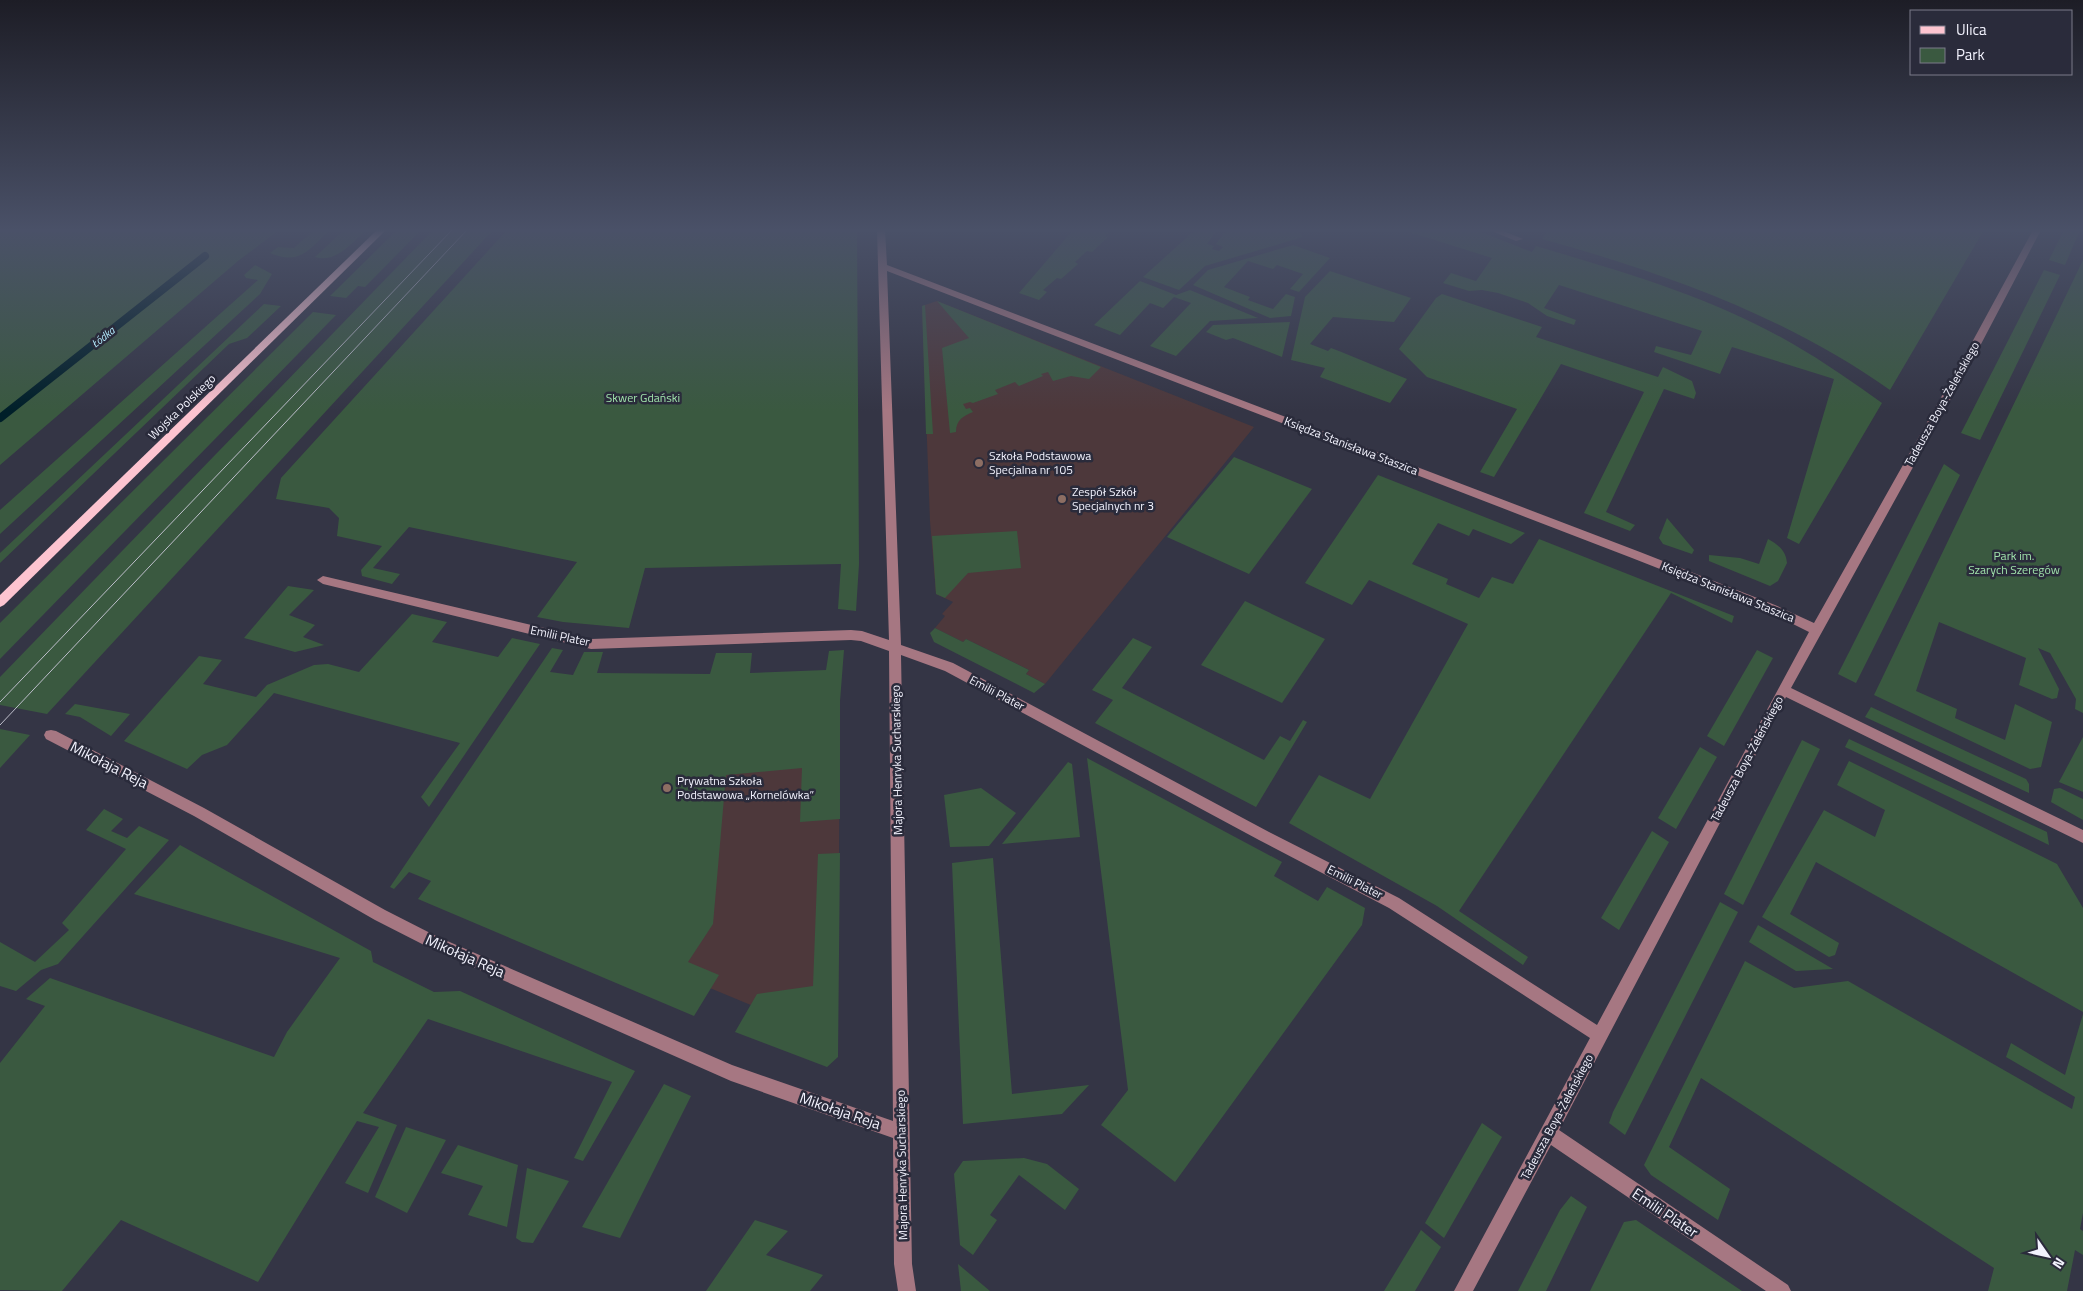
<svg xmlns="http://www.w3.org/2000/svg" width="2083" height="1291" font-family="'Titillium Web',sans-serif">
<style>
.education{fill:#4d383b}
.green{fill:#3a5940}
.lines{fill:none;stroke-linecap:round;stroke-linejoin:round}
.stream{stroke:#001f29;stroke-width:8}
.minor{fill:#a67782;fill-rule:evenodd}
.major{fill:#fdc4d0;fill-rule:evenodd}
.tram{stroke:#bdbeca;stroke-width:1}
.education-dot{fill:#8d6e63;stroke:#2a2b3b;stroke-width:2}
.labels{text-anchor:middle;stroke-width:5;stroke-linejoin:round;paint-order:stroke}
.far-water-label{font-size:11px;font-style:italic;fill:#b1e7fa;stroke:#2a2b3b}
.park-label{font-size:12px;fill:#a0e2ab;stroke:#2a2b3b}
.street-label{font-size:12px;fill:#f2f2fd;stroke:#2a2b3b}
.poi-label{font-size:12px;fill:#f2f2fd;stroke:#2a2b3b;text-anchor:start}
.near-street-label{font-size:15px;fill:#f2f2fd;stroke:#2a2b3b}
</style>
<rect width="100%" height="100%" fill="#343545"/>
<g class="education">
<path d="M 937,301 L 1254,427 L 1045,684 L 1026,674 L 1029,670 L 966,639 L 963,642 L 935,628 L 945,616 L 942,614 L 953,602 L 936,594 L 930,521 L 922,306 Z"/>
<path d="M 840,701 L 838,1008 L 777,1016 L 438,875 Z"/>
</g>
<g class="green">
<path d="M 0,230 L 279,230 L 238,261 L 0,465 Z"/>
<path d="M 314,230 L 330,230 C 309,249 300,266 270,253 L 278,247 L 294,248 Z"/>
<path d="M 344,230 L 366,230 C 353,242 335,264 315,257 Z"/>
<path d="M 397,230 L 421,230 L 365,287 L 358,286 L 346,298 L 330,296 Z"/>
<path d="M 433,230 L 493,230 L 47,714 L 0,705 L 0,677 Z"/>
<path d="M 507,230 L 857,230 L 859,564 L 856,611 L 838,609 L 841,564 L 645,568 L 629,628 L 563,622 L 537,617 L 577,562 L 409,527 L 373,568 L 400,574 L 392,584 L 362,576 L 361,570 L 382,546 L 337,536 L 339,518 L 329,508 L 276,499 L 281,478 Z"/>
<path d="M 1073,230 L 1111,230 L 1105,236 L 1108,237 L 1092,252 L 1087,251 L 1075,262 L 1078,264 L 1061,279 L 1057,278 L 1043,290 L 1047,292 L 1039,300 L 1019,293 Z"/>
<path d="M 1195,230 L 1217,230 L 1207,244 L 1214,246 L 1212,249 L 1219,251 L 1223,247 L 1216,244 L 1226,230 L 1298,230 L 1303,237 L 1205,266 L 1179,290 L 1143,277 Z"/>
<path d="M 1403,230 L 1476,230 L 1532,252 L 1536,246 C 1624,272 1714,298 1793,344 C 1824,362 1853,382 1882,403 L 1799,544 L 1787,538 L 1834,379 L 1732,347 L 1720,374 L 1654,352 L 1656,346 L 1691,355 L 1702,331 L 1559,285 L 1544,308 L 1576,320 L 1574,325 L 1547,316 L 1528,303 L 1498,293 L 1482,290 L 1469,291 L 1443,283 L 1451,273 L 1476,281 L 1492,258 Z"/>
<path d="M 1548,230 L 1984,230 L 1890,390 C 1785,316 1665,273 1542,239 Z"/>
<path d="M 2064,230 L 2080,230 L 2065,265 L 2049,260 Z"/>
<path d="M 1293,245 L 1330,258 L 1299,292 L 1290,289 L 1303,274 L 1277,265 L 1273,269 L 1248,261 L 1224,287 L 1250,297 L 1248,300 L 1273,309 L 1286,294 L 1295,297 L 1291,316 L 1270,318 L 1193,285 L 1208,270 Z"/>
<path d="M 2083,260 L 2083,713 L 2075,709 L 2076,699 L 2050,653 L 2038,648 L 2059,689 L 2057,698 L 2052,699 L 2019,685 L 2026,658 L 1939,622 L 1916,691 L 1957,709 L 1955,718 L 2005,740 L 2015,704 L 2052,722 L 2041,767 L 2030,769 L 1874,695 Z"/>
<path d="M 255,265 L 272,274 L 260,294 L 0,534 L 0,510 L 258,280 L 246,278 L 244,275 Z"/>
<path d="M 2044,270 L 2060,275 L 1980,440 L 1961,433 Z"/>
<path d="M 1330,271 L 1411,298 L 1394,322 L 1333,317 L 1310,344 L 1328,351 L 1331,348 L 1339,351 L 1407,379 L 1390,403 L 1320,377 L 1325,368 L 1291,360 L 1305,297 Z"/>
<path d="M 1140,281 L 1176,295 L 1190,290 L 1258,318 L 1210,321 L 1176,356 L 1150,346 L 1191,303 L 1174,297 L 1163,308 L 1150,303 L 1120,335 L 1094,325 Z"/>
<path d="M 1442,294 L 1542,327 L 1536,337 L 1658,377 L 1663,367 L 1692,381 L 1696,393 L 1694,399 L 1664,389 L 1606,512 L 1635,525 L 1630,531 L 1584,513 L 1644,392 L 1561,364 L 1494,477 L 1480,472 L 1517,409 L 1427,377 L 1399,349 L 1436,298 Z"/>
<path d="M 937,301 L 1101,367 L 1089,379 L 1071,376 L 1053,381 L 1048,372 L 1041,374 L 1043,376 L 1019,386 L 1015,382 L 995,390 L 998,394 L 973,403 L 970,402 L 963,404 L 966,409 L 970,408 L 973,412 C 963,416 956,420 956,432 L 950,433 L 942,348 L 969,338 Z"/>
<path d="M 264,304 L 281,306 L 247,338 L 229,344 L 0,563 L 0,553 Z"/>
<path d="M 925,305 L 933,434 L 926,434 L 922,306 Z"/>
<path d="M 313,312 L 336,315 L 0,659 L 0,623 Z"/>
<path d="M 1290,322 L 1282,357 L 1233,338 L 1226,340 L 1206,332 L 1213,325 Z"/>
<path d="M 1234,457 L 1312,489 L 1249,574 L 1167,537 Z"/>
<path d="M 1944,464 L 1960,475 L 1856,683 L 1838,674 Z"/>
<path d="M 1378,475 L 1525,533 L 1511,544 L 1473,529 L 1469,536 L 1438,523 L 1412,564 L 1448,579 L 1446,584 L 1479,598 L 1492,577 L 1513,584 L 1539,539 L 1734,616 L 1732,623 L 1671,593 L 1459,911 L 1528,957 L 1523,965 L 1437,906 L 1289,823 L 1319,775 L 1370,799 L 1468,624 L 1369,580 L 1352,605 L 1305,583 Z"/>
<path d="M 1667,518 L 1694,550 L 1692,554 L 1663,544 L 1659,538 Z"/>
<path d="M 1017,531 L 1021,568 L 968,573 L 945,598 L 936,594 L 932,536 Z"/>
<path d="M 1768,539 C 1779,545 1786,551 1787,563 L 1778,581 L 1770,586 L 1709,561 L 1709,555 L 1740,558 L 1759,564 Z"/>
<path d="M 288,586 L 314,590 L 289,615 L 315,625 L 303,637 L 324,645 L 295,652 L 244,638 Z"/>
<path d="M 1245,601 L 1325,639 L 1282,703 L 1201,665 Z"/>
<path d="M 412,614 L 447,622 L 432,642 L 498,657 L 512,638 L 540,644 L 429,807 L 421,797 L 460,743 L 274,693 L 227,745 L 202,755 L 187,769 L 124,741 L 199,656 L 222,660 L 203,684 L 256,697 L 267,685 L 314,665 L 328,664 L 359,672 Z"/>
<path d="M 935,628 L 963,642 L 966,639 L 1029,670 L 1026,674 L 1045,684 L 1034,693 L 934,642 L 930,633 Z"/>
<path d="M 1133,638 L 1152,647 L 1122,688 L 1264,760 L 1280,736 L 1290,741 L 1303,720 L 1307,722 L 1256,807 L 1095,723 L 1113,700 L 1092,690 Z"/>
<path d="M 552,648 L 563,650 L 550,672 L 573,675 L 584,652 L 603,652 L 597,673 L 710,674 L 716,653 L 752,653 L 750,673 L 826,670 L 829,651 L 844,650 L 840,701 L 840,819 L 800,822 L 802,768 L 726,775 L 713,924 L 688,962 L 719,975 L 694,1016 L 418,899 L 431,881 L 409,872 L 394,889 L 390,887 Z"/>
<path d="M 1757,650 L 1773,658 L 1724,746 L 1707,736 Z"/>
<path d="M 75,704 L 130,714 L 111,736 L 80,717 L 65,714 Z"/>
<path d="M 1871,707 L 2026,779 L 2029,784 L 2029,793 L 1865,717 Z"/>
<path d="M 0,729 L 30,735 L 0,768 Z"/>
<path d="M 2083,737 L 2083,792 L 2059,782 Z"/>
<path d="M 1849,739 L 2047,832 L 2049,845 L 1845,747 Z"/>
<path d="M 1802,740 L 1820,749 L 1743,905 L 1724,894 Z"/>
<path d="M 1700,747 L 1717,757 L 1676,829 L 1658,818 Z"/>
<path d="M 1087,758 L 1282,862 L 1274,876 L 1318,901 L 1327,887 L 1365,908 L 1362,925 L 1175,1182 L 1101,1125 L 1128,1090 Z"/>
<path d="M 1849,761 L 2057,864 L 2083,908 L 2083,1012 L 1816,862 L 1790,914 L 1839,943 L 1835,955 L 1829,957 L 1762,917 L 1824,810 L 1875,837 L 1885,810 L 1837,785 Z"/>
<path d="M 1068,762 L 1072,764 L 1080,837 L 1002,844 Z"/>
<path d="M 981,788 L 1016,813 L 989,846 L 950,847 L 944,795 Z"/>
<path d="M 2060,788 L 2083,799 L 2083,820 L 2051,802 L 2054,789 Z"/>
<path d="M 104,809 L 123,819 L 111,831 L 127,838 L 139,826 L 169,840 L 58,964 L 41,970 L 16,991 L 0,986 L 0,942 L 35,962 L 69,930 L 62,923 L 126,849 L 86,830 Z"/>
<path d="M 1652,831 L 1669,842 L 1619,930 L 1601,918 Z"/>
<path d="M 180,845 L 371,951 L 373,962 L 434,992 L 460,991 L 635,1071 L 583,1161 L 574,1158 L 612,1082 L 428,1019 L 363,1113 L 397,1125 L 368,1193 L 345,1183 L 379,1127 L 357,1121 L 258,1282 L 121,1220 L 62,1291 L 0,1290 L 0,1063 L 45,1006 L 26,999 L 50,978 L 274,1057 L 287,1032 L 340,958 L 134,894 Z"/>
<path d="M 840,853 L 838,1057 L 827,1067 L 735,1032 L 757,994 L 813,986 L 818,854 Z"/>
<path d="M 993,858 L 1012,1094 L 1089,1085 L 1062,1114 L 963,1124 L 952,863 Z"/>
<path d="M 1720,902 L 1738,912 L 1625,1135 L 1609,1123 L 1613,1112 Z"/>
<path d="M 1758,925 L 1833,969 L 1796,971 L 1749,942 Z"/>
<path d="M 1745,961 L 1794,988 L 1848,981 L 2072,1109 L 2075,1097 L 2006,1057 L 2011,1043 L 2065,1075 L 2083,1014 L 2083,1213 L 2080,1229 L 2083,1231 L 2083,1255 L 2075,1250 L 2067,1291 L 1988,1291 L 1994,1268 L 1701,1078 L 1669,1147 L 1730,1189 L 1718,1220 L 1651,1175 L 1644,1165 Z"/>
<path d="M 664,1084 L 691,1096 L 620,1238 L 582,1227 Z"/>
<path d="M 1482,1123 L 1502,1137 L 1444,1238 L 1425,1223 Z"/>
<path d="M 406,1127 L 446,1140 L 407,1213 L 375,1197 Z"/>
<path d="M 458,1145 L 518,1165 L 507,1227 L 468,1215 L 483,1186 L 441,1173 Z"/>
<path d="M 1024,1158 L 1047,1164 L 1079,1189 L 1065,1210 L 1019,1175 L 990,1215 L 997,1220 L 973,1255 L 960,1245 L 954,1174 L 963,1161 Z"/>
<path d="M 527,1168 L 569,1181 L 533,1243 L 522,1242 L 516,1238 Z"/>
<path d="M 1571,1196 L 1587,1207 L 1546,1291 L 1518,1291 L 1560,1210 Z"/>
<path d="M 755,1220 L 788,1231 L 766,1255 L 823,1275 L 810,1291 L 706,1291 Z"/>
<path d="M 1636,1220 L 1742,1291 L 1590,1291 L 1624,1222 Z"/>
<path d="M 1421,1230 L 1441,1247 L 1415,1291 L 1384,1291 Z"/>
<path d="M 958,1264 L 990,1291 L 961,1291 Z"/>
</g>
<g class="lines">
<path class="stream" d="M 0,418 L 205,256"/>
<g class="minor">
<path d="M 877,230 L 885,230 L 887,265 L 1640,552 L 1775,605 L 1814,623 L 1970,346 L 2033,230 L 2041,230 L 1980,346 L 1791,688 L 2083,830 L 2083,843 L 1786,697 L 1559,1130 L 1788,1285 L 1791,1291 L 1766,1291 L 1551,1145 L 1473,1291 L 1454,1291 L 1590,1038 L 1389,908 L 1259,840 L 945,671 L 901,655 L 912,1264 L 916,1291 L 898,1291 L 894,1264 L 893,1138 L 731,1081 L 428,947 L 375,920 L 194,816 L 46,739 L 44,735 L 46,731 L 51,730 L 56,731 L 204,808 L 385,910 L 438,937 L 732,1065 L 893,1121 L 889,651 L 861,641 L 851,640 L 591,649 L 323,584 L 317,580 L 323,576 L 591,639 L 851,630 L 862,631 L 889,640 ZM 887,271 L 1632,558 L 1767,611 L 1809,632 L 1597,1025 L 1399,898 L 1269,832 L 953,663 L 901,645 Z"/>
<path d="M 1489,230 L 1501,230 L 1523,239 L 1516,241 Z"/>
</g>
<path class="major" d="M 377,230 L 386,230 L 4,605 L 0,607 L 0,595 Z"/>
<g class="tram">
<path d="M 0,702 L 452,230"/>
<path d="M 0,725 L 467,230"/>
</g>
</g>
<linearGradient id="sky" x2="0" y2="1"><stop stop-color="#1d1d26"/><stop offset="0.56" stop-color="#4a5168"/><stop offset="1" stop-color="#4a5168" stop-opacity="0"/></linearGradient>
<rect width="2083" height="411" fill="url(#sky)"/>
<g class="education-dot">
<circle cx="979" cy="463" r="5"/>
<circle cx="1062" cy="499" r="5"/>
<circle cx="667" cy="788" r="5"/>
</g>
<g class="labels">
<g class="far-water-label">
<text transform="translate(103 337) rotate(-38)" y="4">Łódka</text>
</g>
<g class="park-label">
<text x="643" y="402">Skwer Gdański</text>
<text x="2014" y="560">Park im.<tspan x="2014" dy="14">Szarych Szeregów</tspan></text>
</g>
<g class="street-label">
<text transform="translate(1942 404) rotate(-61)" y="4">Tadeusza Boya-Żeleńskiego</text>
<text transform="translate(182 407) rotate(-44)" y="4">Wojska Polskiego</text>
<text transform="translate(1351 446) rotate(21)" y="4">Księdza Stanisława Staszica</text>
<text transform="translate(1728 592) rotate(22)" y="4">Księdza Stanisława Staszica</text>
<text transform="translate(560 636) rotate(12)" y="4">Emilii Plater</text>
<text transform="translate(997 693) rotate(28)" y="4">Emilii Plater</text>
<text transform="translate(1747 759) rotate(-62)" y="4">Tadeusza Boya-Żeleńskiego</text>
<text transform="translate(897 760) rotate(-91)" y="4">Majora Henryka Sucharskiego</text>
<text transform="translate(1355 882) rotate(27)" y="4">Emilii Plater</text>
<text transform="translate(1557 1117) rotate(-62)" y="4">Tadeusza Boya-Żeleńskiego</text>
<text transform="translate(902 1165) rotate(-91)" y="4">Majora Henryka Sucharskiego</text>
</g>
<g class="poi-label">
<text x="989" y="460">Szkoła Podstawowa<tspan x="989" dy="14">Specjalna nr 105</tspan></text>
<text x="1072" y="496">Zespół Szkół<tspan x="1072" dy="14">Specjalnych nr 3</tspan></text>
<text x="677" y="785">Prywatna Szkoła<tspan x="677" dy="14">Podstawowa „Kornelówka”</tspan></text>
</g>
<g class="near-street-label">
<text transform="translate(109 765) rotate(27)" y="5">Mikołaja Reja</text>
<text transform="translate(465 956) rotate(24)" y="5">Mikołaja Reja</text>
<text transform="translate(840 1111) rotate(19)" y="5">Mikołaja Reja</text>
<text transform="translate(1665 1213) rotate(34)" y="5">Emilii Plater</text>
</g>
</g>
<rect x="1910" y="10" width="162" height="65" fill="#2a2b3b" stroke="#7a7b89"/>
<rect x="1920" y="26" width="25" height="8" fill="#fdc4d0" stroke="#7a7b89"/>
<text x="1956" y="35" font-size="15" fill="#f2f2fd">Ulica</text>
<rect x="1920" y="48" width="25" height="15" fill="#3a5940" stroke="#7a7b89"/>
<text x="1956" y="60" font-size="15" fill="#f2f2fd">Park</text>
<g transform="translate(2048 1256) rotate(124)" stroke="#2a2b3b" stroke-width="4" paint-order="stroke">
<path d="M0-4L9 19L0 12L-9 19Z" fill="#f2f2fd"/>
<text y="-8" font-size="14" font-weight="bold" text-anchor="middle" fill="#f2f2fd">N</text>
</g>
</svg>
